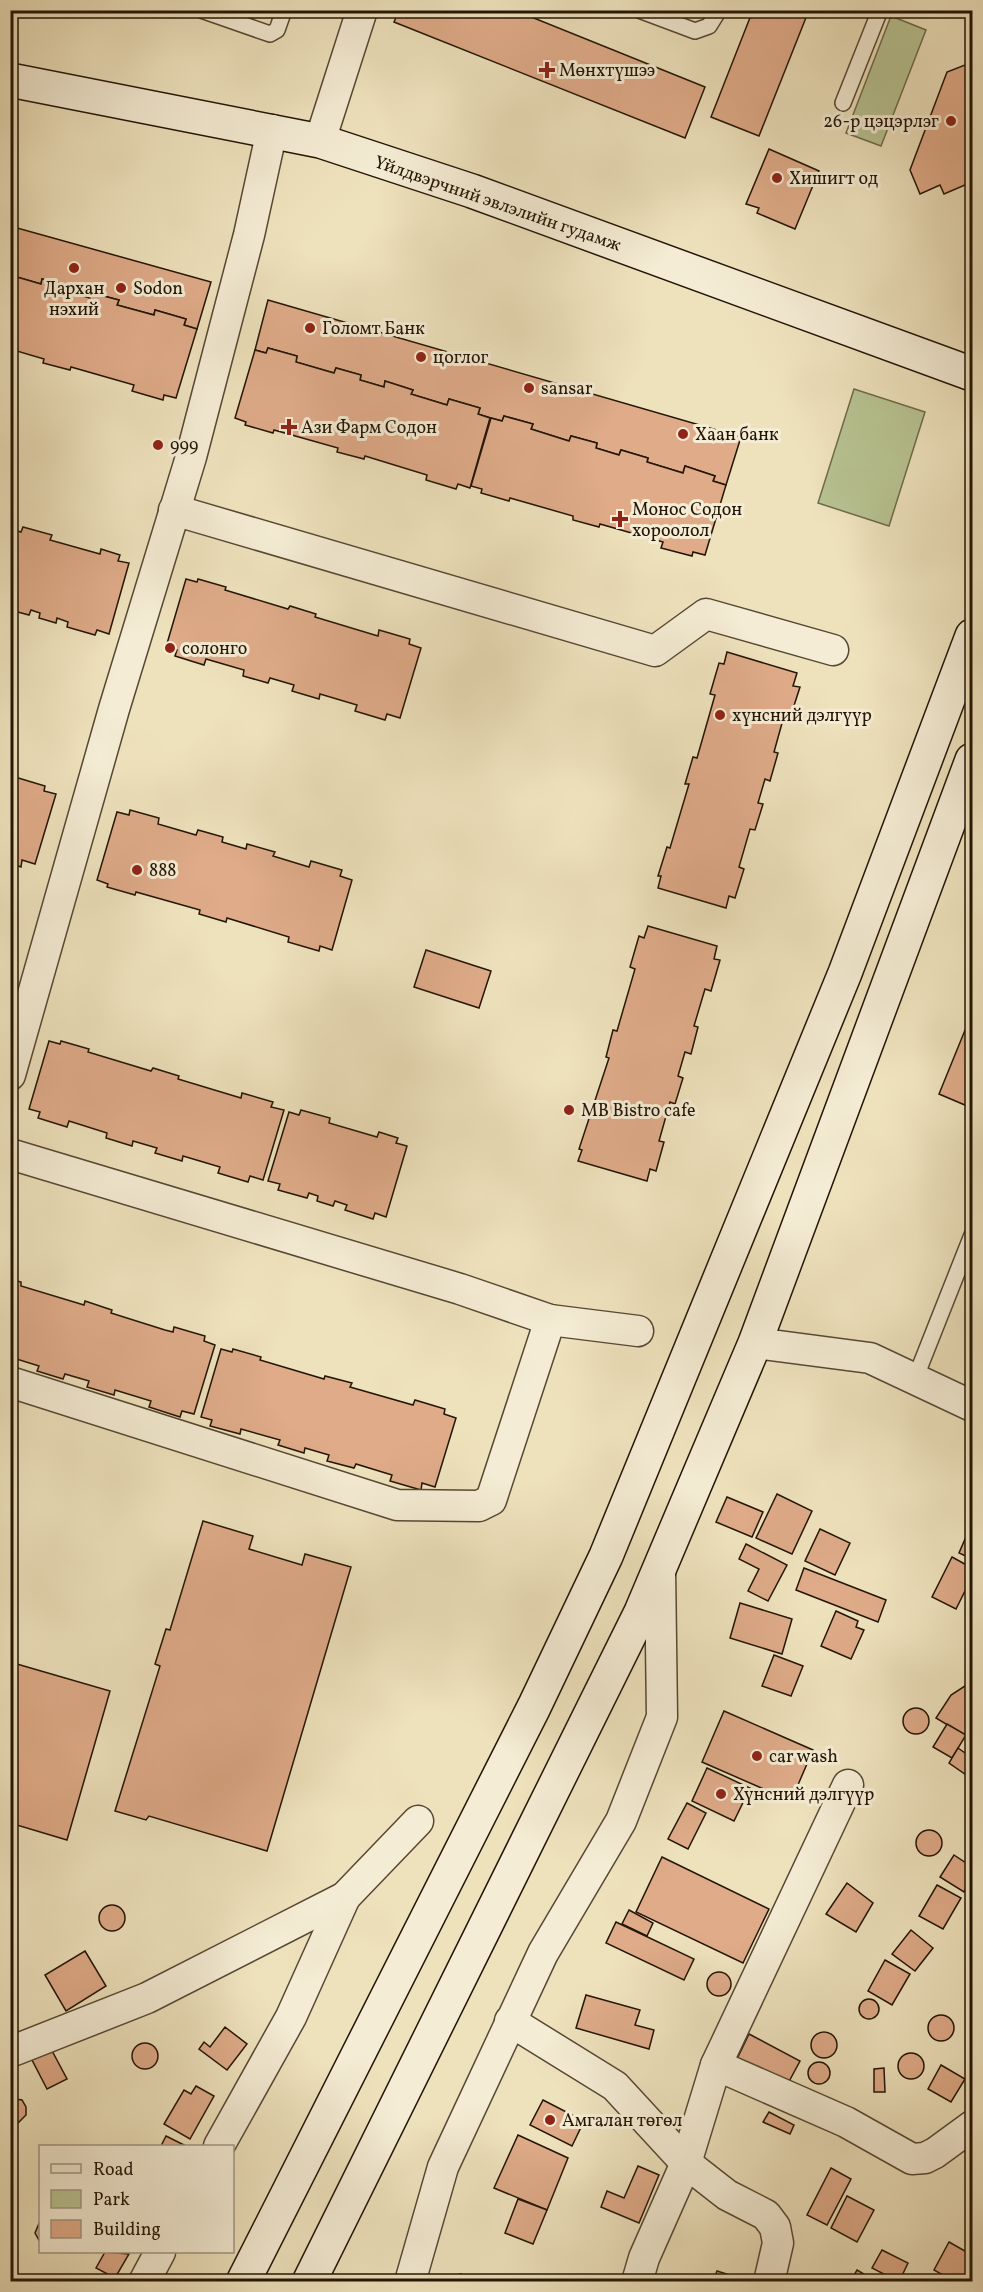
<svg xmlns="http://www.w3.org/2000/svg" width="983" height="2292" font-family="Vollkorn,serif">
<style>
.green{fill:#b8c392;stroke:#6e6c4c;stroke-width:1.5}
.building{fill:#dfab89;stroke:#231505;stroke-width:1.5}
.lines{fill:none;stroke-linecap:round;stroke-linejoin:round}
.lane-casing{stroke:#564833;stroke-width:18}
.street-casing{stroke:#564833;stroke-width:33}
.secondary-casing{stroke:#231505;stroke-width:36}
.lane{stroke:#f4ecd4;stroke-width:15}
.street{stroke:#f4ecd4;stroke-width:30}
.secondary{stroke:#f4ecd4;stroke-width:33}
.poi-dot{fill:#8f2418;stroke:#f4ecd4;stroke-width:2}
.labels{text-anchor:middle;stroke-width:6;stroke-linejoin:round;paint-order:stroke}
.poi-label{font-size:18px;fill:#231505;stroke:#f4ecd4;text-anchor:start}
.street-label{font-size:18px;fill:#231505;stroke:#f4ecd4}
</style>
<rect width="100%" height="100%" fill="#eee2bd"/>
<filter id="stains"><feTurbulence type="fractalNoise" baseFrequency=".00333" numOctaves="4"/><feColorMatrix values="0 0 0 0 .2 0 0 0 0 .09 0 0 0 0 .02 0 0 0 .5 -.17"/></filter>
<radialGradient id="worn" r=".72"><stop offset=".6" stop-color="#630" stop-opacity="0"/><stop offset="1" stop-color="#630" stop-opacity=".3"/></radialGradient>
<g class="green">
<path d="M 891,16 L 926,30 L 881,146 L 846,133 Z"/>
<path d="M 854,389 L 925,412 L 889,526 L 818,503 Z"/>
</g>
<g class="building">
<path d="M 399,10 L 514,10 L 705,87 L 685,138 L 394,22 Z"/>
<path d="M 753,10 L 809,10 L 759,136 L 711,117 Z"/>
<path d="M 970,63 L 972,182 L 944,194 L 940,185 L 920,194 L 910,170 L 947,72 Z"/>
<path d="M 769,149 L 819,171 L 795,229 L 757,213 L 759,208 L 746,204 Z"/>
<path d="M 10,226 L 211,282 L 197,329 L 184,325 L 186,319 L 155,310 L 154,315 L 117,305 L 119,300 L 92,293 L 90,298 L 67,291 L 68,286 L 42,279 L 41,284 L 10,275 Z"/>
<path d="M 10,275 L 41,284 L 42,279 L 68,286 L 67,291 L 90,298 L 92,293 L 119,300 L 117,305 L 154,315 L 155,310 L 186,319 L 184,325 L 197,329 L 176,398 L 164,395 L 163,400 L 132,391 L 134,385 L 71,367 L 70,370 L 43,363 L 44,359 L 10,349 Z"/>
<path d="M 268,300 L 741,437 L 726,485 L 713,481 L 715,476 L 685,466 L 683,473 L 647,462 L 648,458 L 621,450 L 619,455 L 596,448 L 597,443 L 571,436 L 569,441 L 531,429 L 533,424 L 504,416 L 502,421 L 491,418 L 478,414 L 480,408 L 449,399 L 447,405 L 411,394 L 413,390 L 385,381 L 384,387 L 360,380 L 361,375 L 336,368 L 334,373 L 296,362 L 297,356 L 268,348 L 266,353 L 255,350 Z"/>
<path d="M 268,348 L 297,356 L 296,362 L 334,373 L 336,368 L 361,375 L 360,380 L 384,387 L 385,381 L 413,390 L 411,394 L 447,405 L 449,399 L 480,408 L 478,414 L 490,418 L 470,488 L 458,484 L 456,489 L 426,480 L 427,475 L 365,456 L 364,459 L 337,452 L 338,448 L 274,430 L 273,433 L 245,425 L 246,422 L 235,418 L 255,350 L 266,353 Z"/>
<path d="M 504,416 L 533,424 L 531,429 L 569,441 L 571,436 L 597,443 L 596,448 L 619,455 L 621,450 L 648,458 L 647,462 L 683,473 L 685,466 L 715,476 L 713,481 L 726,485 L 705,555 L 693,552 L 692,556 L 661,548 L 663,542 L 600,524 L 599,527 L 573,520 L 573,516 L 510,498 L 509,501 L 481,493 L 482,489 L 471,486 L 491,418 L 502,421 Z"/>
<path d="M 23,527 L 52,535 L 50,540 L 100,554 L 101,549 L 120,555 L 118,561 L 129,563 L 109,634 L 97,630 L 95,635 L 67,627 L 68,622 L 57,618 L 56,623 L 39,618 L 40,613 L 31,610 L 29,615 L 10,610 L 10,529 L 21,532 Z"/>
<path d="M 186,579 L 197,582 L 198,579 L 226,587 L 225,590 L 288,609 L 290,606 L 316,614 L 315,617 L 378,636 L 379,630 L 410,639 L 409,644 L 421,648 L 400,718 L 387,714 L 385,720 L 355,711 L 357,705 L 320,694 L 319,699 L 292,691 L 294,685 L 270,678 L 268,683 L 243,676 L 244,670 L 206,659 L 204,665 L 175,656 L 177,650 L 166,647 Z"/>
<path d="M 727,652 L 797,673 L 793,686 L 800,687 L 790,718 L 784,716 L 774,752 L 778,753 L 770,781 L 765,779 L 758,803 L 763,804 L 755,830 L 750,829 L 739,867 L 744,869 L 735,898 L 729,896 L 726,908 L 658,888 L 661,876 L 658,876 L 667,847 L 670,848 L 689,784 L 685,784 L 693,757 L 697,758 L 715,695 L 710,694 L 719,663 L 724,664 Z"/>
<path d="M 15,777 L 45,786 L 44,791 L 56,794 L 35,864 L 22,860 L 21,867 L 10,863 L 10,781 L 13,782 Z"/>
<path d="M 130,810 L 159,818 L 158,824 L 196,835 L 198,830 L 223,837 L 222,842 L 246,849 L 247,844 L 275,852 L 273,856 L 309,867 L 311,861 L 342,870 L 340,876 L 352,880 L 332,950 L 320,946 L 319,951 L 288,942 L 289,937 L 227,918 L 226,922 L 199,914 L 200,910 L 136,892 L 135,895 L 107,887 L 108,884 L 97,880 L 117,812 L 129,815 Z"/>
<path d="M 648,926 L 717,946 L 714,959 L 720,960 L 711,991 L 705,989 L 694,1026 L 698,1027 L 691,1054 L 685,1052 L 678,1076 L 683,1078 L 675,1104 L 670,1102 L 659,1141 L 664,1142 L 656,1171 L 650,1169 L 647,1181 L 578,1161 L 582,1150 L 579,1149 L 609,1058 L 606,1057 L 613,1030 L 617,1031 L 635,969 L 630,967 L 639,936 L 644,938 Z"/>
<path d="M 426,950 L 491,971 L 479,1008 L 414,987 Z"/>
<path d="M 972,1013 L 972,1108 L 939,1094 Z"/>
<path d="M 49,1041 L 60,1044 L 61,1041 L 89,1049 L 88,1052 L 151,1071 L 153,1068 L 179,1076 L 178,1079 L 241,1098 L 242,1093 L 273,1102 L 271,1107 L 284,1110 L 263,1180 L 250,1176 L 248,1182 L 218,1173 L 220,1167 L 183,1156 L 182,1161 L 155,1153 L 157,1148 L 133,1141 L 132,1146 L 106,1138 L 107,1133 L 69,1121 L 67,1127 L 38,1118 L 40,1112 L 29,1109 Z"/>
<path d="M 301,1110 L 330,1118 L 329,1123 L 377,1137 L 379,1132 L 398,1138 L 396,1143 L 407,1146 L 386,1217 L 375,1213 L 373,1219 L 345,1210 L 347,1205 L 335,1201 L 333,1206 L 317,1201 L 318,1196 L 309,1193 L 307,1198 L 278,1190 L 280,1184 L 268,1181 L 289,1112 L 299,1115 Z"/>
<path d="M 10,1279 L 21,1282 L 21,1286 L 84,1305 L 85,1301 L 112,1310 L 111,1313 L 165,1330 L 173,1332 L 174,1327 L 205,1336 L 204,1341 L 215,1345 L 194,1414 L 182,1411 L 180,1417 L 149,1407 L 151,1401 L 115,1390 L 114,1395 L 87,1387 L 89,1381 L 65,1374 L 63,1379 L 37,1371 L 39,1366 L 10,1357 Z"/>
<path d="M 972,1330 L 972,1350 L 966,1347 Z"/>
<path d="M 221,1349 L 232,1352 L 233,1349 L 261,1357 L 260,1360 L 324,1379 L 325,1376 L 352,1383 L 350,1387 L 413,1405 L 415,1400 L 445,1409 L 444,1414 L 456,1418 L 435,1487 L 422,1483 L 421,1490 L 390,1481 L 392,1475 L 356,1464 L 354,1468 L 327,1461 L 329,1455 L 305,1448 L 304,1453 L 278,1445 L 280,1440 L 241,1429 L 240,1434 L 210,1426 L 212,1420 L 201,1417 Z"/>
<path d="M 777,1494 L 812,1511 L 792,1554 L 756,1538 Z"/>
<path d="M 727,1497 L 763,1512 L 752,1537 L 716,1522 Z"/>
<path d="M 203,1521 L 253,1536 L 249,1549 L 302,1565 L 305,1554 L 351,1567 L 267,1851 L 149,1816 L 146,1820 L 115,1811 L 160,1666 L 155,1664 L 166,1629 L 170,1630 Z"/>
<path d="M 972,1523 L 972,1559 L 959,1553 Z"/>
<path d="M 820,1529 L 850,1543 L 835,1575 L 805,1561 Z"/>
<path d="M 746,1544 L 787,1565 L 768,1601 L 748,1591 L 759,1569 L 739,1559 Z"/>
<path d="M 952,1557 L 972,1568 L 972,1577 L 956,1609 L 932,1597 Z"/>
<path d="M 804,1568 L 886,1600 L 878,1622 L 796,1590 Z"/>
<path d="M 740,1603 L 792,1619 L 782,1654 L 730,1638 Z"/>
<path d="M 836,1611 L 858,1621 L 856,1627 L 864,1630 L 851,1659 L 821,1646 Z"/>
<path d="M 774,1655 L 803,1666 L 791,1696 L 762,1686 Z"/>
<path d="M 10,1662 L 110,1691 L 67,1840 L 10,1823 Z"/>
<path d="M 968,1684 L 972,1687 L 972,1732 L 969,1738 L 936,1718 L 951,1695 Z"/>
<circle cx="916" cy="1721" r="13"/>
<path d="M 724,1711 L 813,1750 L 791,1801 L 702,1762 Z"/>
<path d="M 947,1724 L 966,1735 L 952,1758 L 933,1747 Z"/>
<path d="M 958,1748 L 972,1758 L 972,1779 L 949,1763 Z"/>
<path d="M 707,1768 L 750,1788 L 734,1821 L 692,1801 Z"/>
<path d="M 687,1803 L 706,1813 L 688,1849 L 668,1839 Z"/>
<circle cx="929" cy="1843" r="13"/>
<path d="M 954,1855 L 972,1867 L 972,1879 L 964,1892 L 940,1877 Z"/>
<path d="M 662,1857 L 769,1909 L 743,1963 L 636,1912 Z"/>
<path d="M 847,1883 L 873,1903 L 856,1932 L 826,1914 Z"/>
<path d="M 937,1885 L 961,1898 L 943,1929 L 919,1916 Z"/>
<circle cx="112" cy="1918" r="13"/>
<path d="M 629,1910 L 653,1923 L 647,1936 L 622,1924 Z"/>
<path d="M 616,1922 L 694,1959 L 684,1980 L 606,1943 Z"/>
<path d="M 911,1930 L 933,1948 L 915,1971 L 892,1954 Z"/>
<path d="M 85,1951 L 106,1986 L 66,2011 L 45,1975 Z"/>
<path d="M 885,1960 L 910,1974 L 892,2005 L 868,1991 Z"/>
<circle cx="719" cy="1984" r="12"/>
<path d="M 586,1995 L 640,2010 L 635,2025 L 654,2030 L 649,2049 L 576,2028 Z"/>
<circle cx="869" cy="2009" r="10"/>
<circle cx="941" cy="2028" r="13"/>
<path d="M 225,2027 L 247,2044 L 227,2070 L 199,2049 L 204,2042 L 210,2047 Z"/>
<circle cx="824" cy="2045" r="13"/>
<path d="M 749,2034 L 800,2061 L 786,2087 L 736,2061 Z"/>
<circle cx="145" cy="2056" r="13"/>
<path d="M 50,2047 L 67,2079 L 47,2089 L 31,2058 Z"/>
<circle cx="911" cy="2066" r="13"/>
<circle cx="819" cy="2073" r="11"/>
<path d="M 941,2065 L 965,2079 L 951,2102 L 928,2089 Z"/>
<path d="M 884,2068 L 885,2092 L 874,2092 L 874,2069 Z"/>
<path d="M 196,2086 L 214,2096 L 190,2139 L 164,2124 L 184,2090 L 191,2094 Z"/>
<path d="M 10,2098 L 22,2100 L 26,2107 L 26,2115 L 18,2123 L 10,2123 Z"/>
<path d="M 543,2100 L 584,2121 L 572,2146 L 530,2125 Z"/>
<path d="M 769,2112 L 794,2125 L 790,2134 L 763,2122 Z"/>
<path d="M 518,2135 L 568,2158 L 547,2210 L 494,2188 Z"/>
<path d="M 166,2136 L 186,2146 L 161,2146 Z"/>
<path d="M 638,2166 L 659,2175 L 639,2223 L 601,2207 L 607,2191 L 624,2198 Z"/>
<path d="M 831,2168 L 851,2179 L 827,2225 L 807,2215 Z"/>
<path d="M 847,2196 L 874,2210 L 857,2242 L 831,2228 Z"/>
<path d="M 518,2199 L 547,2210 L 533,2244 L 505,2233 Z"/>
<path d="M 40,2221 L 40,2242 L 35,2233 Z"/>
<path d="M 949,2242 L 972,2255 L 972,2282 L 955,2282 L 934,2270 Z"/>
<path d="M 882,2250 L 908,2263 L 899,2282 L 872,2268 Z"/>
<path d="M 105,2252 L 129,2254 L 115,2278 L 96,2268 Z"/>
<path d="M 857,2270 L 877,2282 L 850,2282 Z"/>
<path d="M 717,2271 L 749,2281 L 713,2282 Z"/>
<path d="M 460,2274 L 492,2282 L 458,2282 Z"/>
</g>
<g class="lines">
<g class="lane-casing">
<g id="lane">
<path d="M 201,10 L 270,34 L 277,30 L 284,10"/>
<path d="M 639,10 L 695,31 L 709,26 L 719,10"/>
<path d="M 843,103 L 880,10"/>
<path d="M 915,1379 L 972,1235"/>
</g>
</g>
<g class="street-casing">
<g id="street">
<path d="M 320,141 L 362,10"/>
<path d="M 174,510 L 655,651 L 706,614 L 833,650"/>
<path d="M 10,1075 L 114,709 L 191,457 L 249,235 L 272,130"/>
<path d="M 10,1154 L 460,1289 L 550,1320 L 638,1331"/>
<path d="M 755,1343 L 870,1358 L 972,1406"/>
<path d="M 10,1382 L 397,1505 L 479,1506 L 491,1500 L 550,1320"/>
<path d="M 510,2021 L 615,2086 L 686,2163 L 727,2195 L 766,2215 L 775,2227 L 778,2243 L 769,2282"/>
<path d="M 10,2052 L 147,1998 L 345,1897 L 418,1821"/>
<path d="M 716,2065 L 848,1785"/>
<path d="M 219,2146 L 291,2017 L 345,1897"/>
<path d="M 144,2282 L 160,2252"/>
<path d="M 410,2282 L 443,2167 L 543,1953 L 621,1821 L 662,1717 L 660,1568"/>
<path d="M 637,2282 L 644,2258 L 686,2163 L 716,2065 L 846,2122 L 912,2159 L 925,2158 L 935,2153 L 972,2126"/>
</g>
</g>
<g class="secondary-casing">
<g id="secondary">
<path d="M 10,80 L 320,141 L 472,191 L 972,374"/>
<path d="M 243,2282 L 534,1707 L 606,1556 L 845,973 L 972,636"/>
<path d="M 309,2282 L 641,1612 L 755,1343 L 972,760"/>
</g>
</g>
<use href="#lane" class="lane"/>
<use href="#street" class="street"/>
<use href="#secondary" class="secondary"/>
</g>
<g class="poi-dot">
<path d="M544 61h6v6h6v6h-6v6h-6v-6h-6v-6h6z"/>
<circle cx="951" cy="121" r="6"/>
<circle cx="777" cy="178" r="6"/>
<circle cx="74" cy="268" r="6"/>
<circle cx="121" cy="288" r="6"/>
<circle cx="310" cy="328" r="6"/>
<circle cx="421" cy="357" r="6"/>
<circle cx="529" cy="388" r="6"/>
<path d="M286 418h6v6h6v6h-6v6h-6v-6h-6v-6h6z"/>
<circle cx="683" cy="434" r="6"/>
<circle cx="158" cy="445" r="6"/>
<path d="M617 510h6v6h6v6h-6v6h-6v-6h-6v-6h6z"/>
<circle cx="170" cy="648" r="6"/>
<circle cx="720" cy="715" r="6"/>
<circle cx="137" cy="870" r="6"/>
<circle cx="569" cy="1110" r="6"/>
<circle cx="757" cy="1756" r="6"/>
<circle cx="721" cy="1794" r="6"/>
<circle cx="550" cy="2120" r="6"/>
</g>
<g class="labels">
<g class="poi-label">
<text x="559" y="76">Мөнхтүшээ</text>
<text x="939" y="127" text-anchor="end">26-р цэцэрлэг</text>
<text x="789" y="184">Хишигт од</text>
<text x="74" y="294" text-anchor="middle">Дархан<tspan x="74" dy="21">нэхий</tspan></text>
<text x="133" y="294">Sodon</text>
<text x="322" y="334">Голомт Банк</text>
<text x="433" y="363">цоглог</text>
<text x="541" y="394">sansar</text>
<text x="301" y="433">Ази Фарм Содон</text>
<text x="695" y="440">Хаан банк</text>
<text x="170" y="451">999</text>
<text x="632" y="515">Монос Содон<tspan x="632" dy="21">хороолол</tspan></text>
<text x="182" y="654">солонго</text>
<text x="732" y="721">хүнсний дэлгүүр</text>
<text x="149" y="876">888</text>
<text x="581" y="1116">MB Bistro cafe</text>
<text x="769" y="1762">car wash</text>
<text x="733" y="1800">Хүнсний дэлгүүр</text>
<text x="562" y="2126">Амгалан төгөл</text>
</g>
<g class="street-label">
<text transform="translate(498 203) rotate(19)" y="6">Үйлдвэрчний эвлэлийн гудамж</text>
</g>
</g>
<rect width="983" height="2292" fill="none" stroke="#eee2bd" stroke-width="36"/>
<rect x="12" y="12" width="959" height="2268" fill="none" stroke="#231505" stroke-width="3"/>
<rect x="18" y="18" width="947" height="2256" fill="none" stroke="#231505" stroke-width="1.5"/>
<rect x="39" y="2145" width="195" height="108" fill="#f4ecd4" stroke="#a09681" stroke-width="1.5"/>
<rect x="51" y="2164" width="30" height="9" fill="#f4ecd4" stroke="#a09681" stroke-width="1.5"/>
<text x="93" y="2175" font-size="18" fill="#231505">Road</text>
<rect x="51" y="2190" width="30" height="18" fill="#b8c392" stroke="#a09681" stroke-width="1.5"/>
<text x="93" y="2205" font-size="18" fill="#231505">Park</text>
<rect x="51" y="2220" width="30" height="18" fill="#dfab89" stroke="#a09681" stroke-width="1.5"/>
<text x="93" y="2235" font-size="18" fill="#231505">Building</text>
<rect width="100%" height="100%" filter="url(#stains)"/>
<rect width="100%" height="100%" fill="url(#worn)"/>
</svg>
